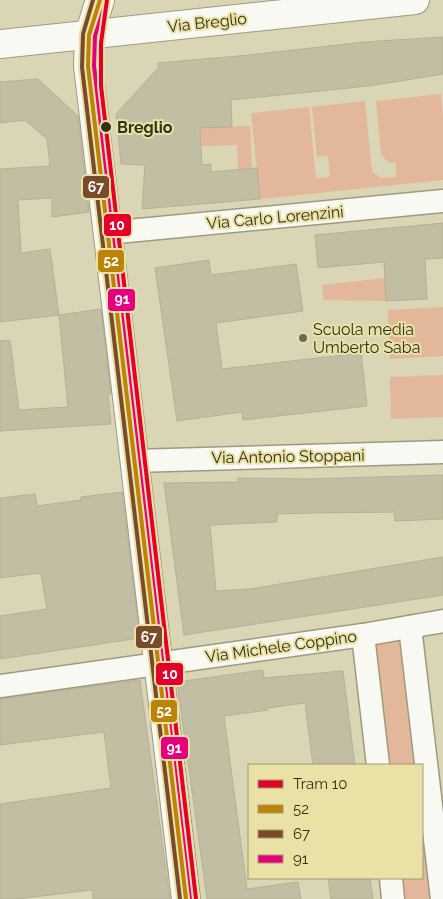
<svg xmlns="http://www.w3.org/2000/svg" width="443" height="899" font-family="Raleway,sans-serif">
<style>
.green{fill:#e3b89a}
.building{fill:#c2bea4;stroke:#b5b197}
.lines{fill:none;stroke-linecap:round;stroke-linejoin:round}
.minor-casing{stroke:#9e9a80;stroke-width:25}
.tertiary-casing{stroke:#9e9a80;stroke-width:30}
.minor{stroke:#f9f9f4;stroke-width:22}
.tertiary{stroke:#f9f9f4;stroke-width:28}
.bus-1-casing{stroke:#e9e1a5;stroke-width:8}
.bus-2-casing{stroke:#e9e1a5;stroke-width:8}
.bus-3-casing{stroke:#e9e1a5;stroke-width:8}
.bus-1{stroke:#bc8308;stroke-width:4}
.bus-2{stroke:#7a4b2a;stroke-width:4}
.bus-3{stroke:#e5007d;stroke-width:4}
.tram-1-casing{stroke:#e9e1a5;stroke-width:8}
.tram-1{stroke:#e4002b;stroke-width:4}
.stop-dot{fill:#343119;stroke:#e9e1a5;stroke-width:2}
.poi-dot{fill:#6e6a4f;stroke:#e9e1a5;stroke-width:2}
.labels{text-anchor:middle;stroke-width:4;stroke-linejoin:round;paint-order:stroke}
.street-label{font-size:16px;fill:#343119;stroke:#e9e1a5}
.stop-label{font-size:16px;font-weight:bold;fill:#343119;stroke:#e9e1a5;text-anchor:start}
.poi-label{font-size:16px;fill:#343119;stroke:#e9e1a5;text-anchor:start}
.line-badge{stroke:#e9e1a5;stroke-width:2}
.badge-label{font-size:14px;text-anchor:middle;font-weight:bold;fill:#fff}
</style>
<rect width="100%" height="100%" fill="#dad5b4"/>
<g class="green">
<path d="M 441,94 L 443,116 L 443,180 L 260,199 L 251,113 L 309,107 L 316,178 L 330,177 L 328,156 L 317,157 L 312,107 L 365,101 L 372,172 L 381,178 L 396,177 L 396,163 C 388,163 385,160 381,153 L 376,101 Z"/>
<path d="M 250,126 L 252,169 L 238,169 L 237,145 L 201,146 L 200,128 Z"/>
<path d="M 385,278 L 386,301 L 324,300 L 322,285 Z"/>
<path d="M 443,307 L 443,356 L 390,359 L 388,310 Z"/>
<path d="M 443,375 L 443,417 L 391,419 L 390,377 Z"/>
<path d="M 410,627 L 442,899 L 393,899 L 391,878 L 422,878 L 422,765 L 378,765 L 363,635 Z"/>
</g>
<g class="building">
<path d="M 443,37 L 443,74 L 369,86 L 231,100 L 232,127 L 200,128 L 202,165 L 211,164 L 211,172 L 257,168 L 260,199 L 142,209 L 145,165 L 121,164 L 116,114 L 158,68 L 158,63 L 249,55 L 364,42 Z"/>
<path d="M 38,79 L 78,116 L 89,212 L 52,217 L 52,198 L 18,200 L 21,253 L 50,249 L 59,315 L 0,322 L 0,169 L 50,166 L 47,139 L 25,120 L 0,123 L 0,82 Z"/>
<path d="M 443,223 L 443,258 L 425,259 L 427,299 L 386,301 L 384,262 L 318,268 L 315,235 Z"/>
<path d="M 209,260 L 211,275 L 296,264 L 303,311 L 216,323 L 222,369 L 361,353 L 367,406 L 243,420 L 242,412 L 177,421 L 155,268 Z"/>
<path d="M 101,309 L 111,394 L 108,394 L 111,424 L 0,431 L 0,341 L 10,340 L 19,410 L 68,407 L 59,315 Z"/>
<path d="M 443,475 L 443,519 L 395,521 L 394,512 L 310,513 L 277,514 L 277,522 L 210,525 L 216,591 L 250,589 L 443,557 L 443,595 L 184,635 L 164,483 L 238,482 L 238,478 L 308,479 Z"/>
<path d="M 122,492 L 140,638 L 0,659 L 0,616 L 47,609 L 41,573 L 0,578 L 0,498 L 35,494 L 37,506 L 81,500 L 81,497 Z"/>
<path d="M 263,670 L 264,678 L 343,671 L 355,765 L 313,765 L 305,703 L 268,708 L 268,710 L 224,716 L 247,889 L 298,882 L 301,899 L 207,899 L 177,682 Z"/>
<path d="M 140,680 L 170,899 L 93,899 L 92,890 L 17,899 L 0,899 L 0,804 L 111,788 L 104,732 L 0,745 L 0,699 Z"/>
<path d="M 328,878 L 370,878 L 373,899 L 331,899 Z"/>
</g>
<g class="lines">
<g class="minor-casing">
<g id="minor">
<path d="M 107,233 L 443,201"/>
<path d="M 134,461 L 443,452"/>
<path d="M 410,627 L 442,899"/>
<path d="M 363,635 L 378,765"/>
<path d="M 0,686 L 363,635 L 443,621"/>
<path d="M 391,878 L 393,899"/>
</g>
</g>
<g class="tertiary-casing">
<g id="tertiary">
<path d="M 100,0 L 89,35 L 88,66 L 186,899"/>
<path d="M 0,44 L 415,0"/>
</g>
</g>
<use href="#minor" class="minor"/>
<use href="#tertiary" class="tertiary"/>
<g class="bus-1-casing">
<path id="bus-1" d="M 100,0 L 89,35 L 88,66 L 186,899"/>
</g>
<g class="bus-2-casing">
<path id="bus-2" d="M 93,0 L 83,34 L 82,67 L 180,899"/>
</g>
<g class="bus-3-casing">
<path id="bus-3" d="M 106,2 L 95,36 L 94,66 L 192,898"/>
</g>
<use href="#bus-1" class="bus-1"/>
<use href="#bus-2" class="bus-2"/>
<use href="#bus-3" class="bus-3"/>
<g class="tram-1-casing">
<path id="tram-1" d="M 107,0 L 101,43 L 101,86 L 196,899"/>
</g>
<use href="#tram-1" class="tram-1"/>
</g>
<circle class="stop-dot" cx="106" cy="127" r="6"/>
<circle class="poi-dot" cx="303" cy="338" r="5"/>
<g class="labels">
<g class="street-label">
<text transform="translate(207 22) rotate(-6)" y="6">Via Breglio</text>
<text transform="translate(275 217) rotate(-5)" y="6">Via Carlo Lorenzini</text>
<text transform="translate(288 456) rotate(-1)" y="6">Via Antonio Stoppani</text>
<text transform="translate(281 646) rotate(-8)" y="6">Via Michele Coppino</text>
</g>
<g class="stop-label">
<text x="117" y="133">Breglio</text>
</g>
<g class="poi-label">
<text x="313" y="335">Scuola media<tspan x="313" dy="18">Umberto Saba</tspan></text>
</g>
</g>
<g class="line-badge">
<rect x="82" y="175" width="28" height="24" rx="5" fill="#7a4b2a"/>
<rect x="103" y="213" width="29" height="24" rx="5" fill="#e4002b"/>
<rect x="97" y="249" width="28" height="24" rx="5" fill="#bc8308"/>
<rect x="107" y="288" width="29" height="24" rx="5" fill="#e5007d"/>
<rect x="135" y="625" width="28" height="24" rx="5" fill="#7a4b2a"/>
<rect x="155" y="662" width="29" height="24" rx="5" fill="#e4002b"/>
<rect x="150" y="699" width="28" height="24" rx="5" fill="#bc8308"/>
<rect x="160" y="736" width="29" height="24" rx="5" fill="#e5007d"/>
</g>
<g class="badge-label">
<text x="96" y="192">67</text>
<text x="117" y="230">10</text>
<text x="111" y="266">52</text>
<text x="122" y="304">91</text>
<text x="149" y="642">67</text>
<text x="170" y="679">10</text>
<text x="164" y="716">52</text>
<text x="174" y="753">91</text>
</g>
<rect x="248" y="764" width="175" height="115" fill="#e9e1a5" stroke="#a19b6d"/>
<rect x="258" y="780" width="25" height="8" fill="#e4002b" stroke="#a19b6d"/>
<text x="293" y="789" font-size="15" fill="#343119">Tram 10</text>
<rect x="258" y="805" width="25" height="8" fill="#bc8308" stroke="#a19b6d"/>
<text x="293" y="814" font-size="15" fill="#343119">52</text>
<rect x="258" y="830" width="25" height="8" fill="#7a4b2a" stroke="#a19b6d"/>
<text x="293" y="839" font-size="15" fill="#343119">67</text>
<rect x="258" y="855" width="25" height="8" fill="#e5007d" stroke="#a19b6d"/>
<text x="293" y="864" font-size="15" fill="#343119">91</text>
</svg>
